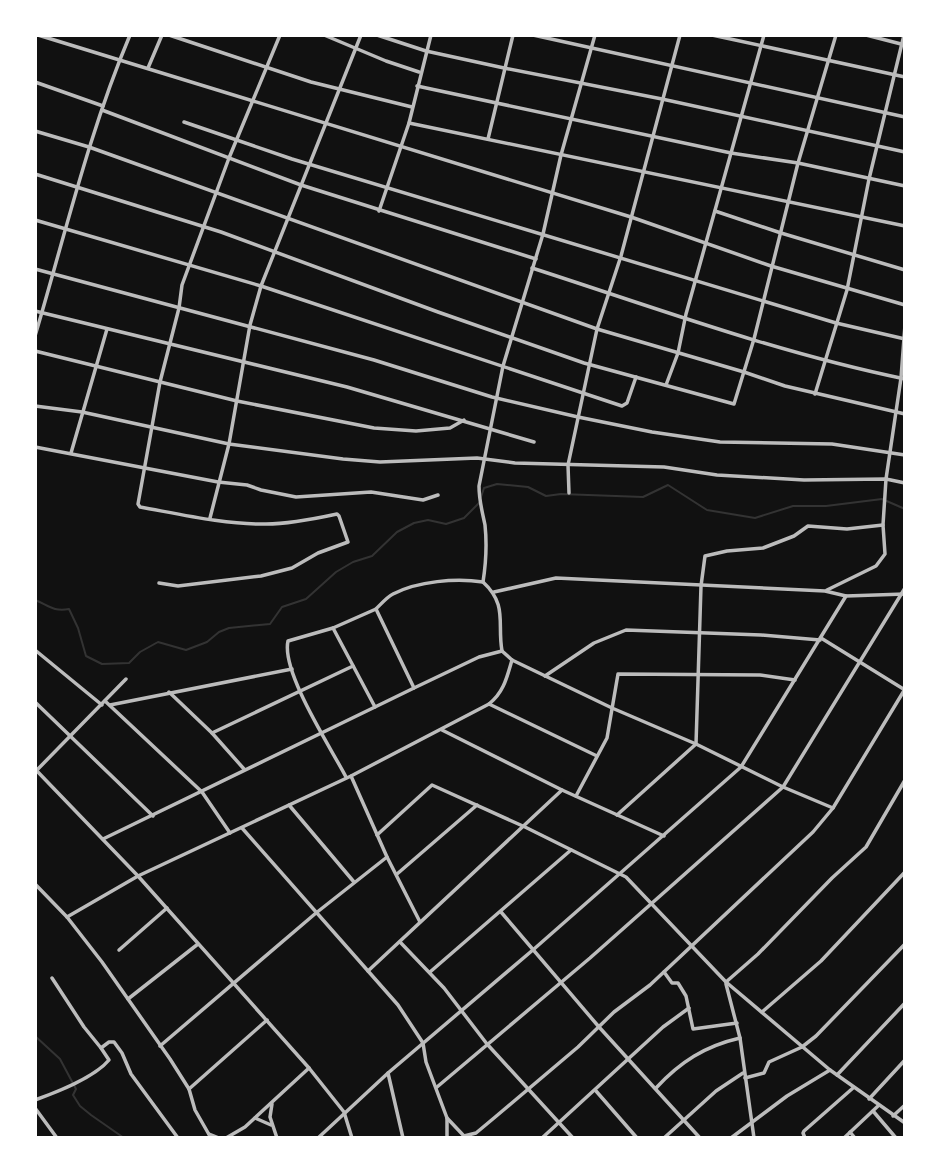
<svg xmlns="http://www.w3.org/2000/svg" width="940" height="1173" font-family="'Fira Sans',sans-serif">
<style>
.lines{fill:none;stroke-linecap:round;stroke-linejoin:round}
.stream{stroke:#333;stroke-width:2}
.minor{stroke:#bcbcbc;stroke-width:3.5}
.tertiary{stroke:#bcbcbc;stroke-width:3.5}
</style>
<rect width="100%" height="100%" fill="#111"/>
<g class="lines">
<g class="stream">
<path d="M 481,497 L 484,488 L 497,484 L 528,487 L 546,496 L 561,494 L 643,497 L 668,485 L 707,510 L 755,518 L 793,506 L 826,506 L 882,499 L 905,509"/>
<path d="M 35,600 C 48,605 53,612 69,609 L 78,628 L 86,656 L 102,664 L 129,663 L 140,652 L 158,642 L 186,650 L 207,642 L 219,632 L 229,628 L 270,624 L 282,607 L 306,599 L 336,572 L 353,562 L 372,556 L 397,532 L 414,523 L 428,520 L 446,524 L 464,518 L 479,503"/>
<path d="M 35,1036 L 60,1059 L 76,1089 L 73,1095 L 80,1106 L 91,1115 L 124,1138"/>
</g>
<g class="minor">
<path d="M 38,35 L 631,217 L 771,266 L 905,305"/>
<path d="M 169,35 L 311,82 L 412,107"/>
<path d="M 324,35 L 386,61 L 419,72"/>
<path d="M 377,35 L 426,51 L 504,68 L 662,99 L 905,152"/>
<path d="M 533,35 L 905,117"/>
<path d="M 595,35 L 561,155 L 543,234 L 503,366 L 479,486 C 479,501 482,510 485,525 C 487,544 486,563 483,582 C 508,605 497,623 502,651 L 512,660 L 612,708 L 696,744 L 783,787 L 833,808"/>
<path d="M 712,35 L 905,77"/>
<path d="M 866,35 L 905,45"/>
<path d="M 148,68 L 162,35"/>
<path d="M 35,82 L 103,106"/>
<path d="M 417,86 L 731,153 L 798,163 L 905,186"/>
<path d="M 102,110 L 301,185 L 536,259"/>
<path d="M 184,122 L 292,159 L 836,323 L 905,339"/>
<path d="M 409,123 L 905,226"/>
<path d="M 35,131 L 89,147 L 597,329 L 744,372 L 785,386 L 905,414"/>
<path d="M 488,139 L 513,35"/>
<path d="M 35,174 L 221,232 L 438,312 L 584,363 L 734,404 L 754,339 L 798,163 L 836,35"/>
<path d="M 379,211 L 409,123 L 431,35"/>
<path d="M 715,211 L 781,233 L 905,270"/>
<path d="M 35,220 L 261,286 L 622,406 L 627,403 L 636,377"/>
<path d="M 532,268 C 656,308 778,353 905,379"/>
<path d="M 35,269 L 374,360 L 492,397 L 578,417 L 652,432 L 720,442 L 832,444 L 905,455"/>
<path d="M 35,311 L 347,387 L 534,442"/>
<path d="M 35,336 C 65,235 89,132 130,35"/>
<path d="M 35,351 L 237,401 L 374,428 L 416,431 L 450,428 L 464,420"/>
<path d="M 666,385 L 678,353 L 686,314 L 764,35"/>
<path d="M 815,394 L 847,290 L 869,179 L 904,35"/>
<path d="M 35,406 L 82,412 L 229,444 L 343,459 L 380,462 L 477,458 L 515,463 L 664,467 L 717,475 L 804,480 L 886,479 L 905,483"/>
<path d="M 35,447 L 218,482 L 247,485 L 261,490 L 296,497 L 371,492 L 423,500 L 438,495"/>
<path d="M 71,453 L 107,329"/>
<path d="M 569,493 L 568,465 L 597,329 L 621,256 L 680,35"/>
<path d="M 210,518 L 229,444 L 250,325 L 261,286 L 361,35"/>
<path d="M 159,583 L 178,586 L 261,576 L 292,568 L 318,553 L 348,542 L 339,516 L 337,514 C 314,519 290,524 266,524 C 227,525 179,514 140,507 L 138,504 L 160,382 L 179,308 L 182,285 L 229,158 L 280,35"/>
<path d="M 827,590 L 876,566 L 885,554 L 883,525 L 886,479 L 901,378 L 905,325"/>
<path d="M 494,592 L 556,578 L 825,591 L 846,596 L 905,594"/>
<path d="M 376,609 C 381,604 387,597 393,594 C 418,581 456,578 483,582"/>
<path d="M 333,628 L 375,707 L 414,688"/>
<path d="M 821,638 L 905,690"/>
<path d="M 35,650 L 102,705"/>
<path d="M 545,676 L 594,643 L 626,630 L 761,635 L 820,640"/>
<path d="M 169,692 L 212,733 L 353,666"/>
<path d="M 105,701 L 202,792 L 230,833"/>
<path d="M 35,702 L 153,816"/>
<path d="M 489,704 L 597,756"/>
<path d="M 110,705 L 292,669"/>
<path d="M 442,730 L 562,790 L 664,836"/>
<path d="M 212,733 L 244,769"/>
<path d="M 35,769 L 138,876 L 309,1068 L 344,1112 L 352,1138"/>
<path d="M 35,772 L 126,679"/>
<path d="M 351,776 L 387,857 L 420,922"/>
<path d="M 346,777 C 331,748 281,672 288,641 L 333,628 L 376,609 L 414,688 L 479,657 L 502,651"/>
<path d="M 576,796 L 607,738 L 618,674 L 760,675 L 795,680"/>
<path d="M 289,805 L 354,882"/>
<path d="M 617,815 L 696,744 L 701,586 L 705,556 L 727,551 L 763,548 L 794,536 L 808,526 L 847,529 L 883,525"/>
<path d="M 242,828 L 398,1005 L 423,1043 L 426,1062 L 447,1118 L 447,1138"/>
<path d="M 377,835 L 432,785 L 525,827 L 626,877 L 726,982 L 830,1070 L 905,1123"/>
<path d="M 103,839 L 375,707"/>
<path d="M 397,874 L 477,805"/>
<path d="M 501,912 L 599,1027 L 700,1138"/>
<path d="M 67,917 L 138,876 L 351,776 L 489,704 C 504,692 507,677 512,660"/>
<path d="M 400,942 L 444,988 L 487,1044 L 573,1138"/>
<path d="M 119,950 L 167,908"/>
<path d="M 368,971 L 562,790"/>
<path d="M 430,972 L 571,850"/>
<path d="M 664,972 L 672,983 L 678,983 L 686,996 L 693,1029 L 737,1023"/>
<path d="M 52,978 L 84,1027 L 101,1048 L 109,1042 L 114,1042 L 122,1053 L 131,1074 L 178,1138"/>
<path d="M 726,982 L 758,954 L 832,878 L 866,847 L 905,780"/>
<path d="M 726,984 L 740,1038 L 754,1138"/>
<path d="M 128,999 L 198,944"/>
<path d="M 762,1012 L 821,961 L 905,872"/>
<path d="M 160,1046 L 316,913 L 387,857"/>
<path d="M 388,1073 L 403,1138"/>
<path d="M 837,1075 L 905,1003"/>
<path d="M 745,1078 L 764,1073 L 769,1062 L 802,1047 L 816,1036 L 905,944"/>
<path d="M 437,1087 L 590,958 L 783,787 L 905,588"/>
<path d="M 656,1088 C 680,1062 705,1046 740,1038"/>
<path d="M 189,1089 L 267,1020"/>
<path d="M 596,1091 L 637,1138"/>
<path d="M 869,1099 L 905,1060"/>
<path d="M 35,1100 C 57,1092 94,1078 109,1060 L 101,1048"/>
<path d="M 272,1104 L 270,1117 L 277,1138"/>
<path d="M 35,1108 L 57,1138"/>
<path d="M 873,1111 L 896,1138"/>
<path d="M 893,1116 L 905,1105"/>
<path d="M 255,1118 L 271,1125"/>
<path d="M 447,1118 L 464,1136 L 476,1133 L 494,1118 L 578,1047 L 614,1012 L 650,985 L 813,832 L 833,808 L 905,689"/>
<path d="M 850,1132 L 855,1138"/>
<path d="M 209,1134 L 219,1138"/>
<path d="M 226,1138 L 245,1127 L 309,1068"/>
<path d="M 318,1138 L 388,1073 L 534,949 L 741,767 L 846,596"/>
<path d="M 542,1138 L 663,1027 L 689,1008"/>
<path d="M 664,1138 L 716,1091 L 743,1073"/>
<path d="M 731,1138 L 787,1096 L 830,1070"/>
<path d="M 805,1138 L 803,1133 L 804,1131 L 853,1088"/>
<path d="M 844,1138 L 878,1106"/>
</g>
<path class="tertiary" d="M 35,884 L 67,917 L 102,962 L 170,1059 L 189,1089 L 195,1110 L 211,1138"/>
</g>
<rect width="940" height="1173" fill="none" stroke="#ffffff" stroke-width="74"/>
</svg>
